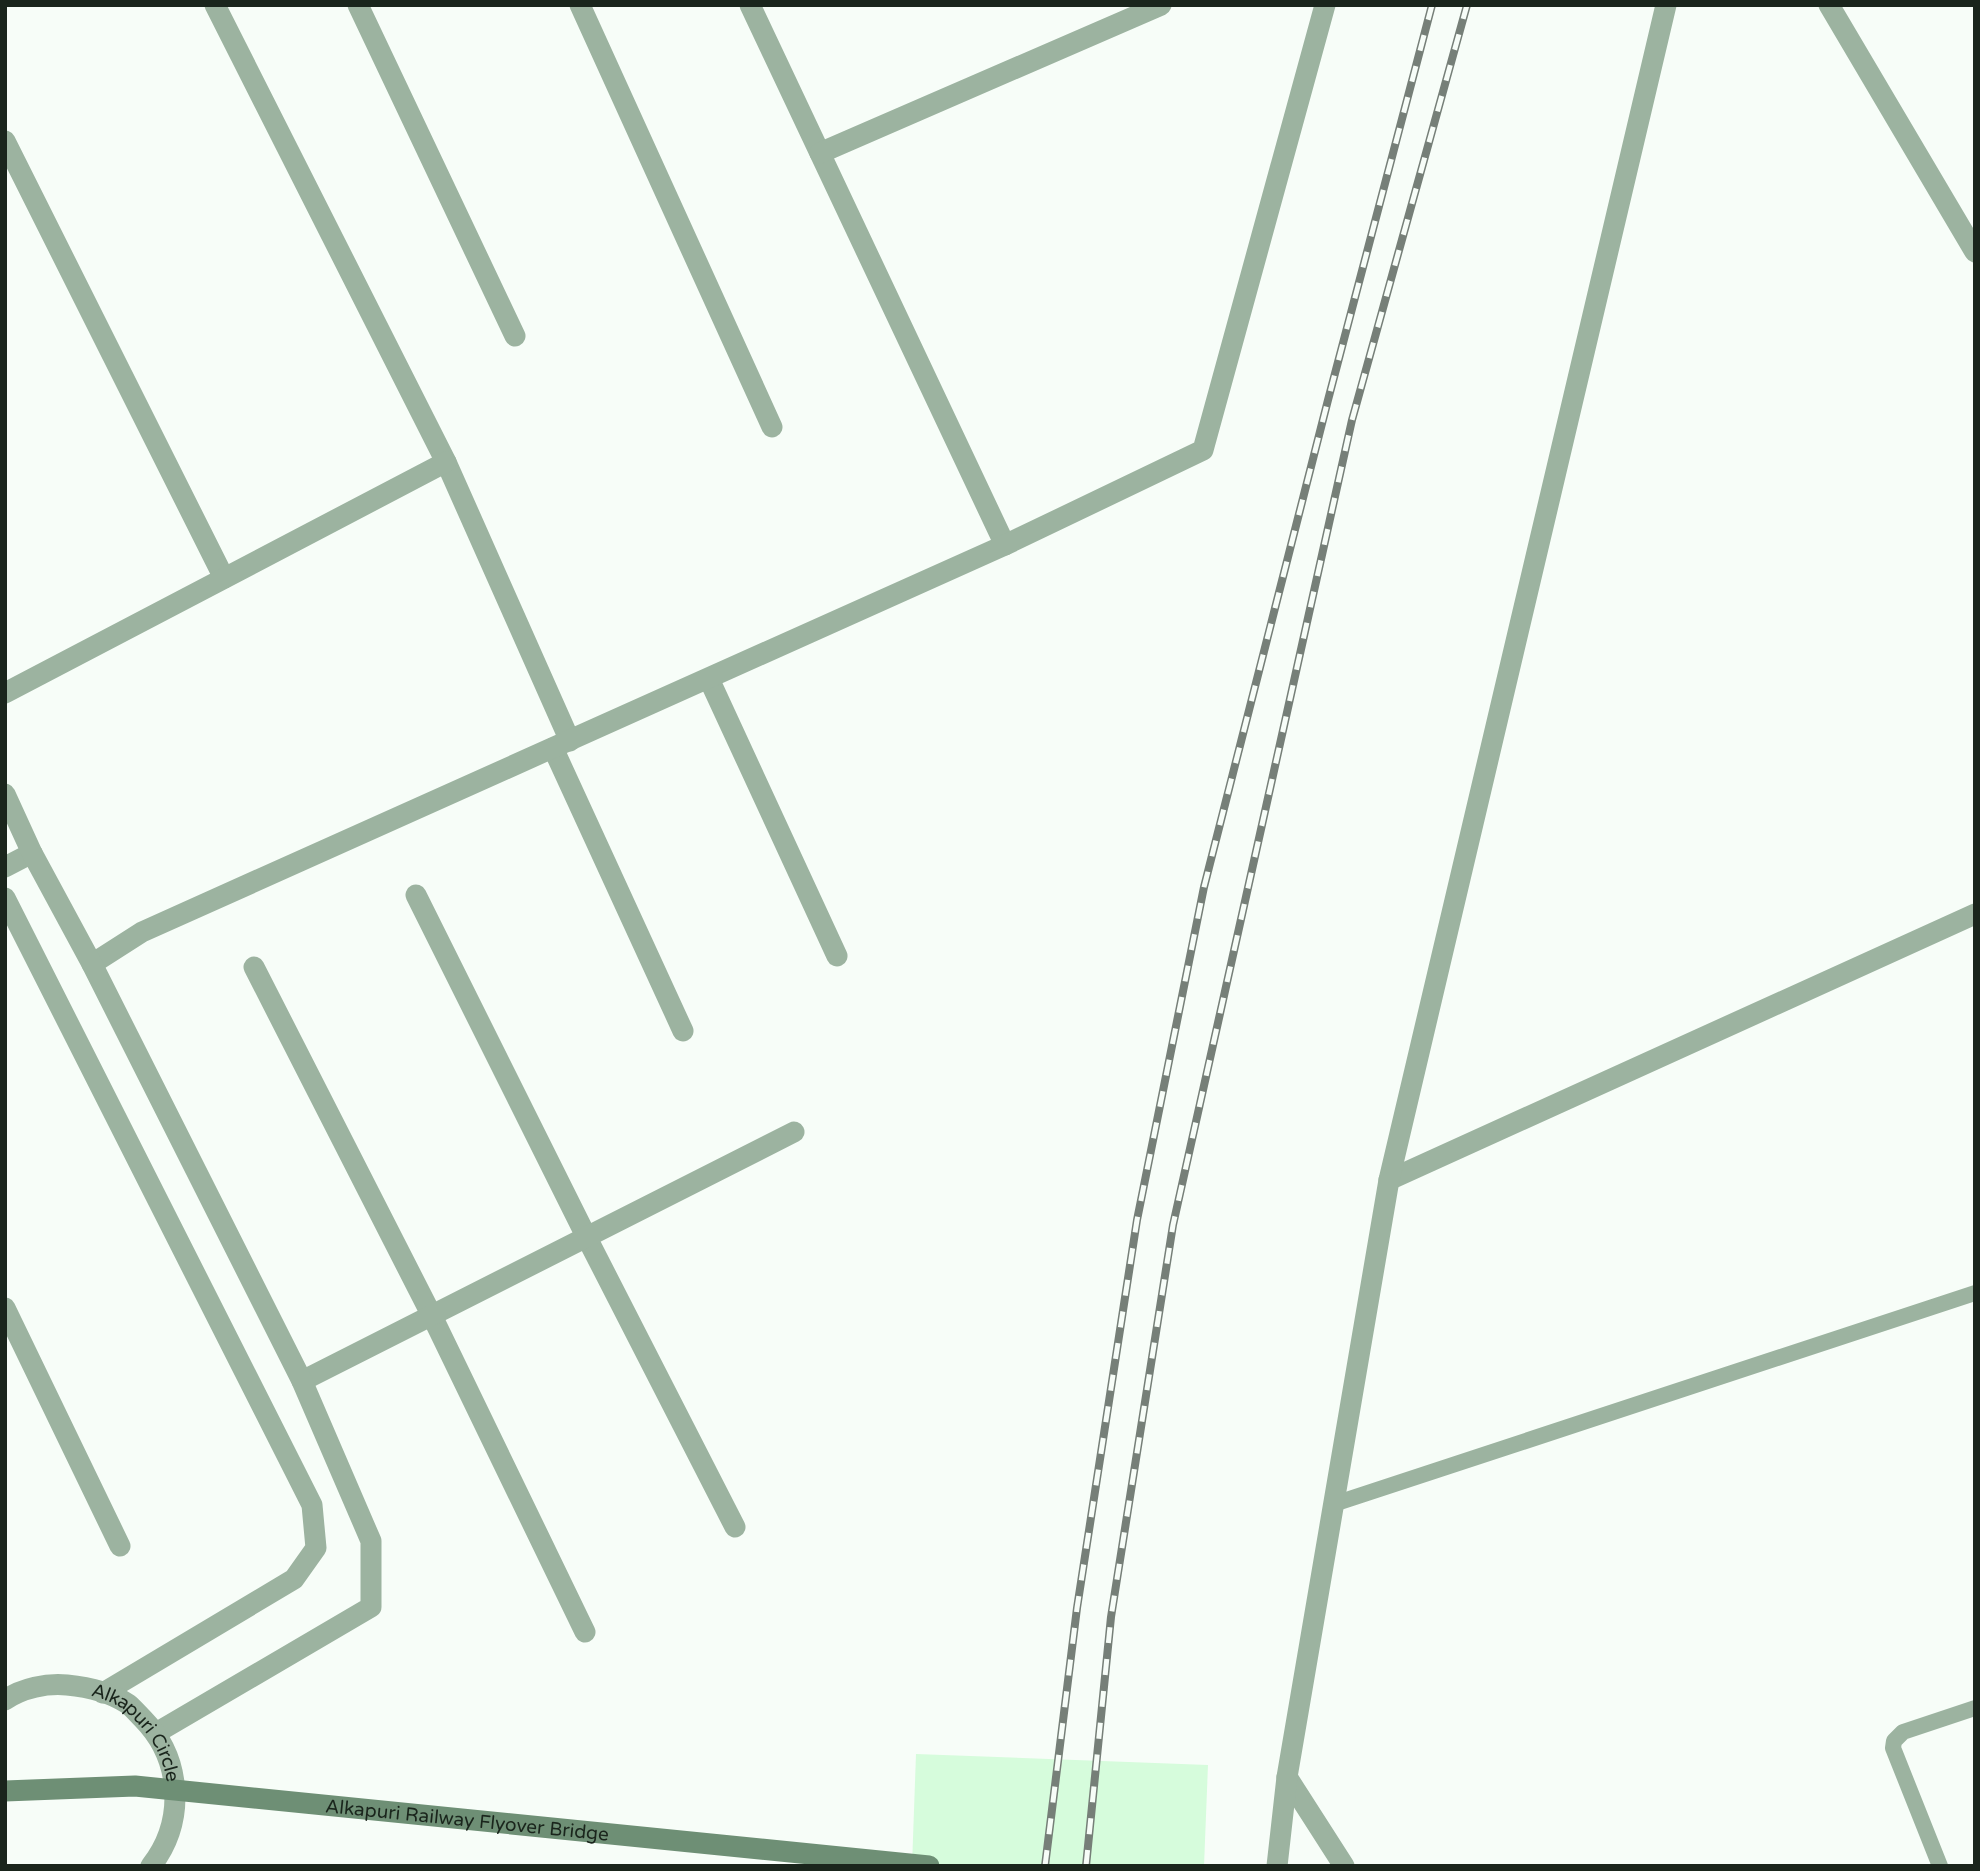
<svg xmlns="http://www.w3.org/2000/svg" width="1980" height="1871" font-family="'Varela Round',sans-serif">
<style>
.built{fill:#d6fcdc}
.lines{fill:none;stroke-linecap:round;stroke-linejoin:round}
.service{stroke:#9cb3a0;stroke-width:16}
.minor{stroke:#9cb3a0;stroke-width:21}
.tertiary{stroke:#9cb3a0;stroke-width:21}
.rail-casing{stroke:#767f78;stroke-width:8}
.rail{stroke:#f7fdf8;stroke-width:5;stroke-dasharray:16;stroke-linecap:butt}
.secondary-bridge{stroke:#6e8f75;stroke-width:21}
.labels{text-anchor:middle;stroke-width:7;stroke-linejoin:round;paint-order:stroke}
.street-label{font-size:19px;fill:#1a251c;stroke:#f7fdf8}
</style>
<rect width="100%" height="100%" fill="#f7fdf8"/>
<path class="built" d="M 916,1754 L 1208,1765 L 1204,1866 L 912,1866 Z"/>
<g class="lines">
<g class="service">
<path d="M 1334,1504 L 1975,1293"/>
<path d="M 1940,1866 L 1893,1748 L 1894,1741 L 1903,1732 L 1975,1708"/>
</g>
<g class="minor">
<path d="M 215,5 L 446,462 L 570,741"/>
<path d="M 358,5 L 515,336"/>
<path d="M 580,5 L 772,427"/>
<path d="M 750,5 L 1005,545"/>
<path d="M 1829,5 L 1975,252"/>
<path d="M 5,141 L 224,578"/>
<path d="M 820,153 L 1161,5"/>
<path d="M 709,679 L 837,956"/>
<path d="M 5,693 L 446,462"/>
<path d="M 553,748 L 683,1031"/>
<path d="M 5,867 L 32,853"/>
<path d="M 416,895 L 587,1238 L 735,1527"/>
<path d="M 92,964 L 142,932 L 1005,545 L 1203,450 L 1325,5"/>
<path d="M 254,967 L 432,1316 L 585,1632"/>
<path d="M 1389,1180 L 1975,914"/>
<path d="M 5,1308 L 120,1546"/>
<path d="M 302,1381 L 794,1132"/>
<path d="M 1287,1777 L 1344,1866"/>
<path d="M 1277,1866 L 1287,1777 L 1389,1180 L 1666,5"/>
</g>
<g class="tertiary">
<path d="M 5,794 L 32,853 L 92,964 L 302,1381 L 371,1541 L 371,1607 L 156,1733"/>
<path d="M 5,898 L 312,1505 L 316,1548 L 294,1579 L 103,1693"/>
<path id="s1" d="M 5,1700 C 22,1688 47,1683 67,1685 C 88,1687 110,1692 128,1704 C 133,1708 138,1714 143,1719 C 182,1759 186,1821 151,1866"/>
</g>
<g class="rail-casing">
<g id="rail">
<path d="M 1045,1866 L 1077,1608 L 1137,1220 L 1204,887 L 1328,400 L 1432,5"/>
<path d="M 1086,1866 L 1111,1617 L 1173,1225 L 1352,420 L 1467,5"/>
</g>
</g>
<use href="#rail" class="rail"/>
<path class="secondary-bridge" id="s2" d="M 5,1791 L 135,1786 L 929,1866"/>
</g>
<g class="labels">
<g class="street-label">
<text dy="7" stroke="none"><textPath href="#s1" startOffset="156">Alkapuri Circle</textPath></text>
<text dy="7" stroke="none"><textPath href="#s2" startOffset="464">Alkapuri Railway Flyover Bridge</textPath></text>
</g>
</g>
<rect width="1980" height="1871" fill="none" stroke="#1a251c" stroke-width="14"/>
</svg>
